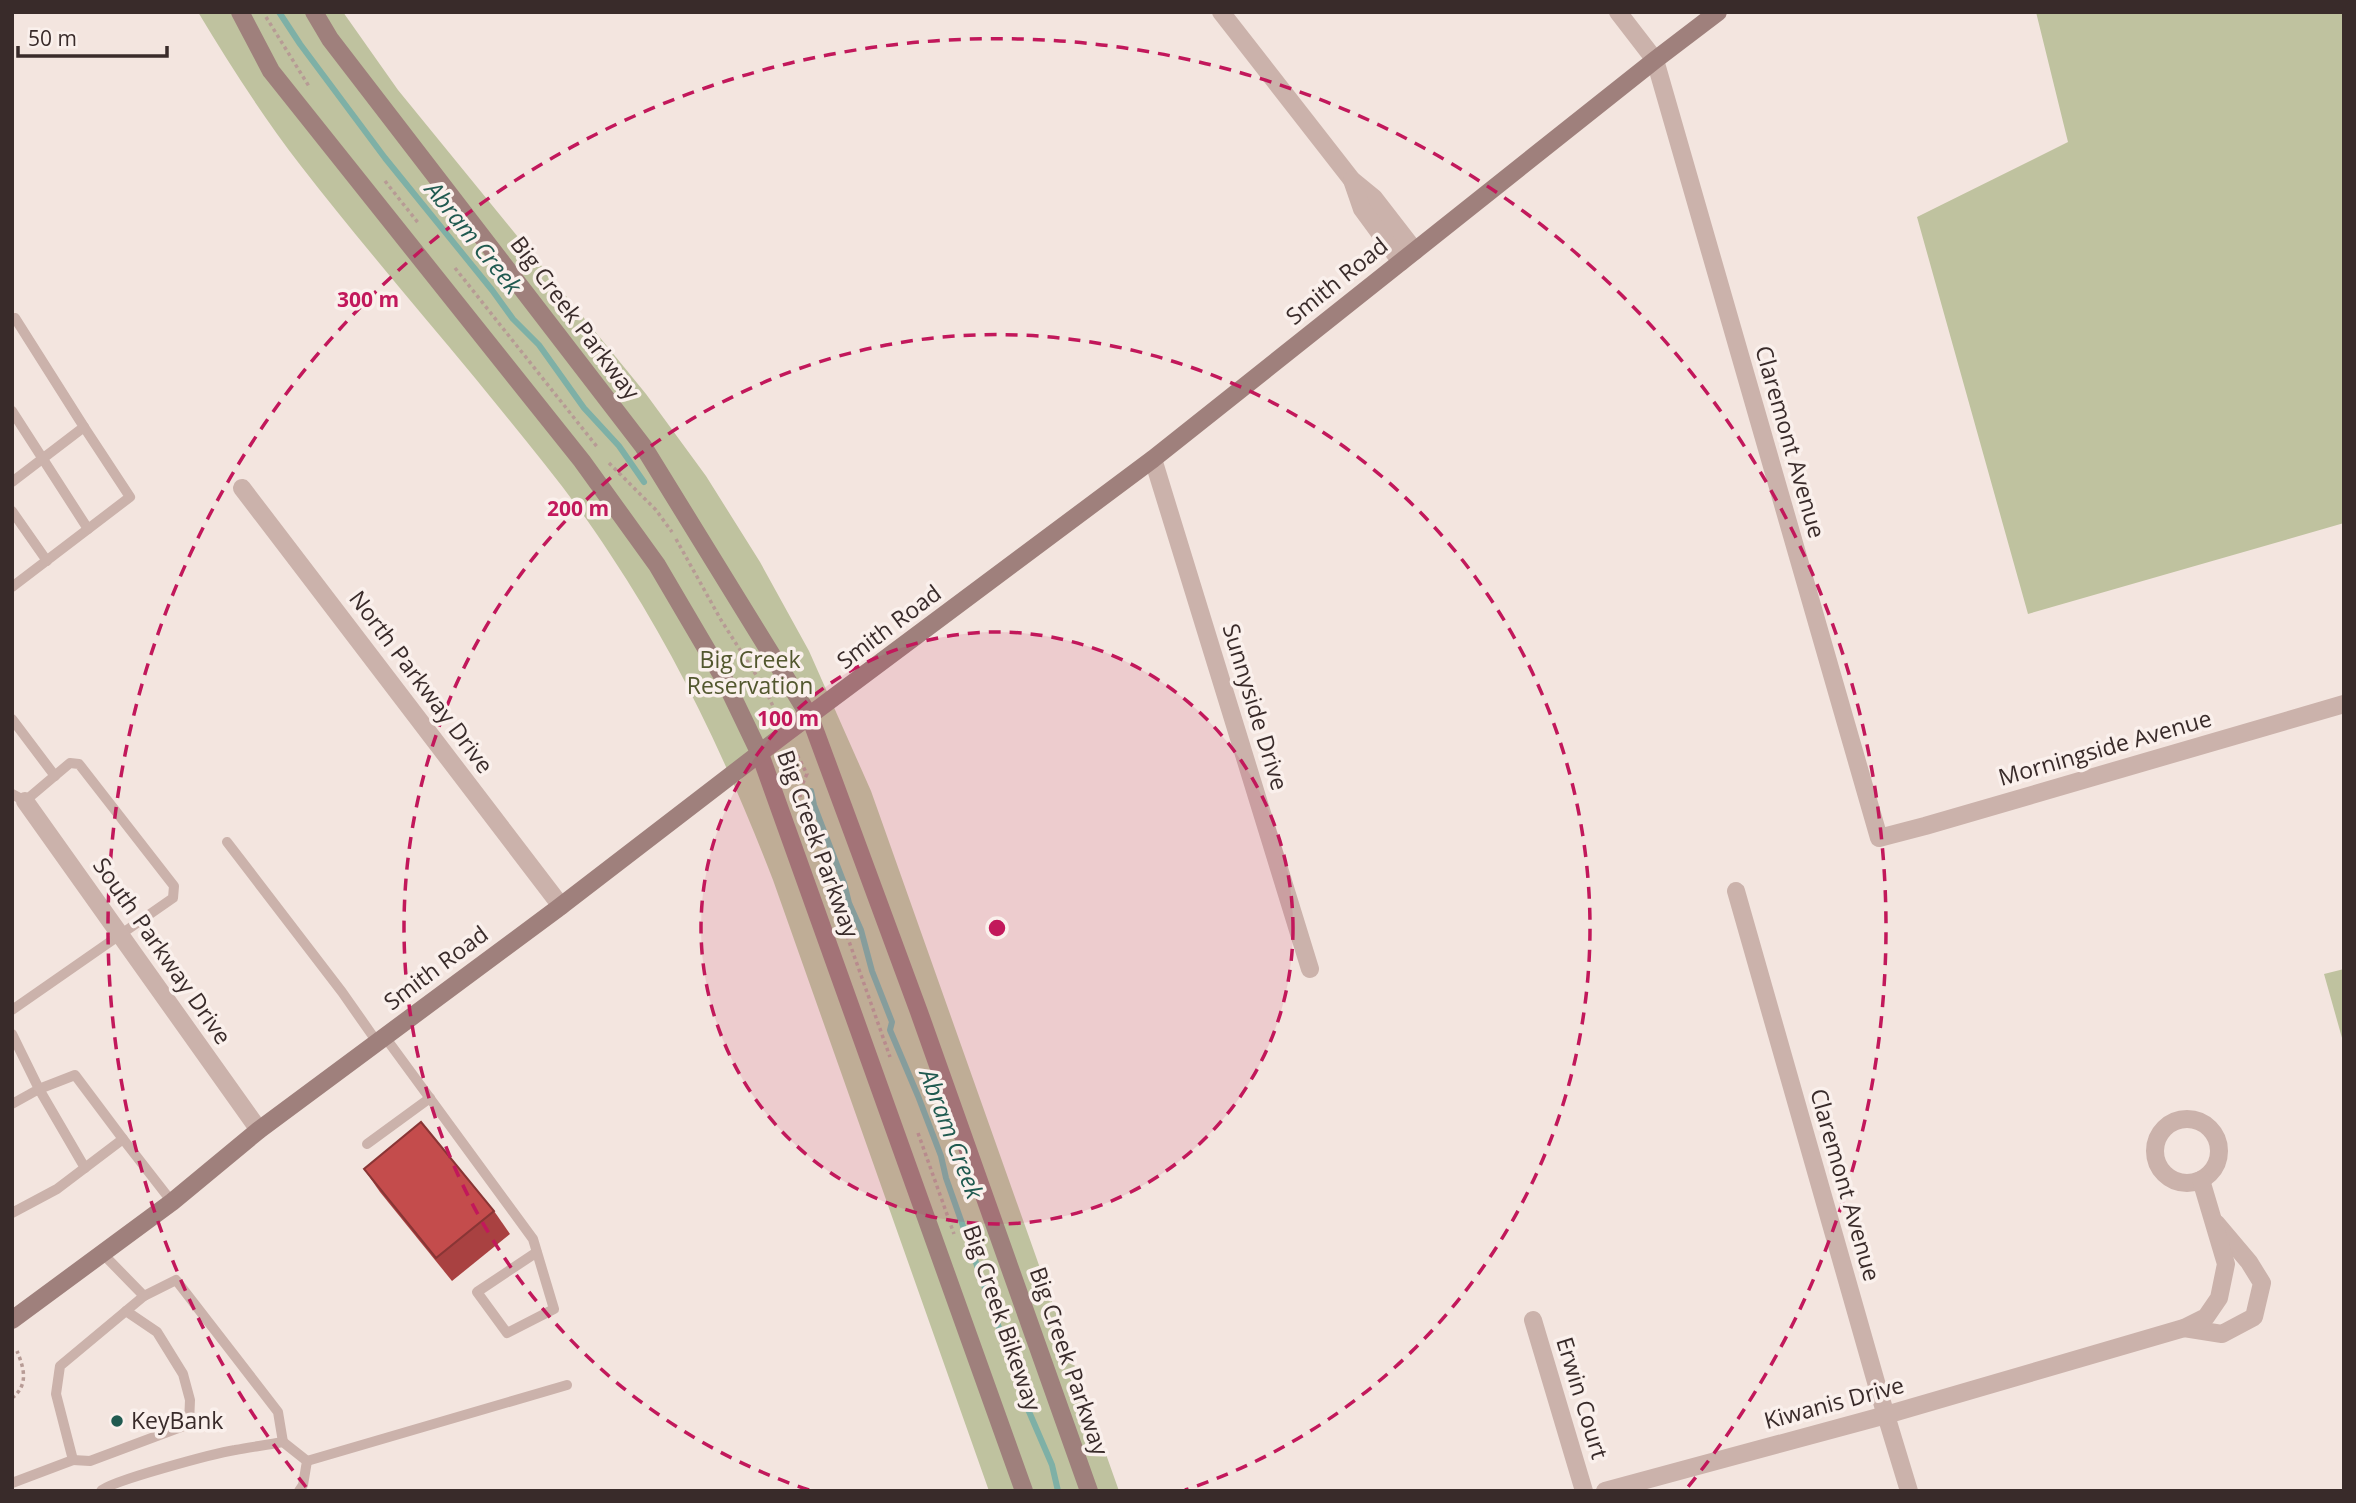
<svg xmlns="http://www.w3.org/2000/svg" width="2356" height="1503" font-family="'Open Sans',sans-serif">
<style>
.green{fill:#bfc29f}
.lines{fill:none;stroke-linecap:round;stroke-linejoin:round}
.stream{stroke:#7eb0a6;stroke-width:6}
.path{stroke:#b79b95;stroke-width:3.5;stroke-dasharray:3.5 3.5;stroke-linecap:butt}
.lane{stroke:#cbb2ab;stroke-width:10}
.street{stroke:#cbb2ab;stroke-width:18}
.secondary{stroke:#9f807c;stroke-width:18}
.wall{fill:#a94141}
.building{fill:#c44c4c;stroke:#893535;stroke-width:2}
.ring{fill:none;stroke:#c2185b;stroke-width:3.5;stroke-dasharray:12 9}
.poi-dot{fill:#205a50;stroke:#faf0ec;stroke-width:2.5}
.labels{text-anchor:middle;stroke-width:7;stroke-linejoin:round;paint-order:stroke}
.street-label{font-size:23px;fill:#392b2a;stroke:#faf0ec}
.park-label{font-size:23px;fill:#52572e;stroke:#faf0ec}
.poi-label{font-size:23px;fill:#392b2a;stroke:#faf0ec;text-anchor:start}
.water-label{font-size:24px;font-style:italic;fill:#205a50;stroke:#faf0ec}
.centre{fill:#c2185b;stroke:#faf0ec;stroke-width:3.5}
.ring-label{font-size:21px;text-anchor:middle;font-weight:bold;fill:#c2185b;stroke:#faf0ec;stroke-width:7;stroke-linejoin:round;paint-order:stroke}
</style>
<rect width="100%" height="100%" fill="#f3e5df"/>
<g class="green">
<path d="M 198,12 L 343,12 L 398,90 L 646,394 L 706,476 L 760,562 L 809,651 L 871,791 L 1119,1491 L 989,1491 L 773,880 C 729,766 678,656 610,554 C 570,492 522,436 475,378 C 417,308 357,238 301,166 C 263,117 230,65 198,12 Z"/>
<path d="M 2036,12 L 2344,12 L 2344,523 L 2028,614 L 1917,217 L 2068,142 Z"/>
<path d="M 2344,969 L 2344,1045 L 2324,974 Z"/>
</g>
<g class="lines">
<g class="stream">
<path d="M 279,12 L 300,44 L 385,158 L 492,290 L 513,319 L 539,345 L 584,408 L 619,446 L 644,482"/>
<path d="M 811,791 L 814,805 L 844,883 L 849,903 L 861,930 L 872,971 L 892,1022 L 890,1030 L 918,1096 L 941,1156 L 946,1178 L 1027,1407 L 1052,1465 L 1058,1491"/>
</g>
<g class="path">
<path d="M 266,17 L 310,88"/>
<path d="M 385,181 L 419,224"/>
<path d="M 455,268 L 598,448"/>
<path d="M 609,463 L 656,510 L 672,532"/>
<path d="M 676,539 L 721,620 L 765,689 L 778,717"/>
<path d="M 794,749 L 807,774 C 796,796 800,801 806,823"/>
<path d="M 840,916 L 890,1057"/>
<path d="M 918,1133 L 954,1234"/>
<path d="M 12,1398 C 29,1385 24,1368 17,1351"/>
</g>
<g class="lane">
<path d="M 12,320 L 15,318 L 84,427 L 12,482"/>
<path d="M 12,411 L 88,529"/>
<path d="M 12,511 L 47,561"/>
<path d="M 12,587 L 130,497 L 84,427"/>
<path d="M 12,719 L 55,776"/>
<path d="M 12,794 L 25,801 L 70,763 L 79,764 L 174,886 L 173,898 L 12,1010"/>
<path d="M 227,842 L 342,992 L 377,1042"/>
<path d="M 12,1034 L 39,1089 L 12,1104"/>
<path d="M 385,1037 L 533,1239 L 554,1309 L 507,1333 L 477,1292 L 537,1252"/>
<path d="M 367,1144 L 430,1098"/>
<path d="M 85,1168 L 39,1089 L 75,1075 L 123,1139"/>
<path d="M 12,1213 L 57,1189 L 123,1139 L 172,1202"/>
<path d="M 103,1254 L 144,1296 L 176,1280 L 278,1412 L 283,1442"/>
<path d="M 73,1460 L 90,1461 L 189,1424 L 190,1400 L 183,1374 L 157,1332 L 126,1311"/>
<path d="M 307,1461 L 567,1385"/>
<path d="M 12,1483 L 73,1460 L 56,1394 L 60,1366 L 144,1296"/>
<path d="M 101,1491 C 110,1481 216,1453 235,1450 C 251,1447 267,1445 283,1442 L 307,1461 L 303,1485 L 299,1491"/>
</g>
<g class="street">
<path d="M 1221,12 L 1352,180 L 1374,198 L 1415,251"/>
<path d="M 1618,12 L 1655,60 L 1879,838 L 1925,826 L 2344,704"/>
<path d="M 1352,180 L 1362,209 L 1401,262"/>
<path d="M 1153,459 L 1310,969"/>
<path d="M 242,488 L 561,906"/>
<path d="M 25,801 L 259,1130"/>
<path d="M 1736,891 L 1878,1389 L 1909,1491"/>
<circle cx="2187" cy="1151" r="32"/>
<path d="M 1533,1320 L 1584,1491"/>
<path d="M 2184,1328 L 2222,1334 L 2254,1317 L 2262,1283 L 2249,1262 L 2216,1223"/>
<path d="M 1605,1491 L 1886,1415 L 2184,1328 L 2206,1317 L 2219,1298 L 2226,1264 L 2201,1180"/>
</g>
<g class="secondary">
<path d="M 240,12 L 271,71 L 582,461 L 657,565 L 724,679 L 760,754 L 1024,1491"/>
<path d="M 314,12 L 330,39 L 643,446 L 810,717 L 919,1012 L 1089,1491"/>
<path d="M 12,1320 L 172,1202 L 259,1130 L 557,909 L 786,733 L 1153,459 L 1655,60 L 1718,12"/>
</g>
</g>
<path class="wall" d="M 364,1169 L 494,1211 L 510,1234 L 452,1281 L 380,1192 Z"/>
<path class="building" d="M 421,1122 L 494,1211 L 436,1258 L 364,1169 Z"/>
<circle cx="997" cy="928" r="296" fill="#c2185b" fill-opacity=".12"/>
<g class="ring">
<circle cx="997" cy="928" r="296"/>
<path d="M809 1490A593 593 0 1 1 1185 1490"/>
<path d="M306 1487A889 889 0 1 1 1688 1487"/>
</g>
<circle class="poi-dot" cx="117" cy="1421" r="7"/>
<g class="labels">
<g class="street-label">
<text transform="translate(1337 281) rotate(-39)" y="8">Smith Road</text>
<text transform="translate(575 318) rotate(53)" y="8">Big Creek Parkway</text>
<text transform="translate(1790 442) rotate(74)" y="8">Claremont Avenue</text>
<text transform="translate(889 627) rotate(-37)" y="8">Smith Road</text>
<text transform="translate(421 682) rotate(53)" y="8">North Parkway Drive</text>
<text transform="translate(1255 707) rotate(73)" y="8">Sunnyside Drive</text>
<text transform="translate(2105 748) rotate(-16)" y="8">Morningside Avenue</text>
<text transform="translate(818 844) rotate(70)" y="8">Big Creek Parkway</text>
<text transform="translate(162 951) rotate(55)" y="8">South Parkway Drive</text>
<text transform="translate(436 968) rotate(-37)" y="8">Smith Road</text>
<text transform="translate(1845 1185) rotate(74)" y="8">Claremont Avenue</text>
<text transform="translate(1002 1318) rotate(71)" y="8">Big Creek Bikeway</text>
<text transform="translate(1069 1361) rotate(71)" y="8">Big Creek Parkway</text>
<text transform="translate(1582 1398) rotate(73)" y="8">Erwin Court</text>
<text transform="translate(1834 1403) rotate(-15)" y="8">Kiwanis Drive</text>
</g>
<g class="park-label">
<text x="750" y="668">Big Creek<tspan x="750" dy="26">Reservation</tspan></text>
</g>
<g class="poi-label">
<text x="131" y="1429">KeyBank</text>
</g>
<g class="water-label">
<text transform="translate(473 238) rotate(51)" y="8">Abram Creek</text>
<text transform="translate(951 1134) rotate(69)" y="8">Abram Creek</text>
</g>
</g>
<circle cx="997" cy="928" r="10" class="centre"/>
<g class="ring-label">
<text x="368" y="307">300 m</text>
<text x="578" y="516">200 m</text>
<text x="788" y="726">100 m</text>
</g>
<rect width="2356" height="1503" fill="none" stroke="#392b2a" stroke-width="28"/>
<path d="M18 46v10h149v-10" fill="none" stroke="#392b2a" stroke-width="3.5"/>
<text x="28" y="46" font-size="21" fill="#392b2a" stroke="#faf0ec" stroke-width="5" paint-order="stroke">50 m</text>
</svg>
